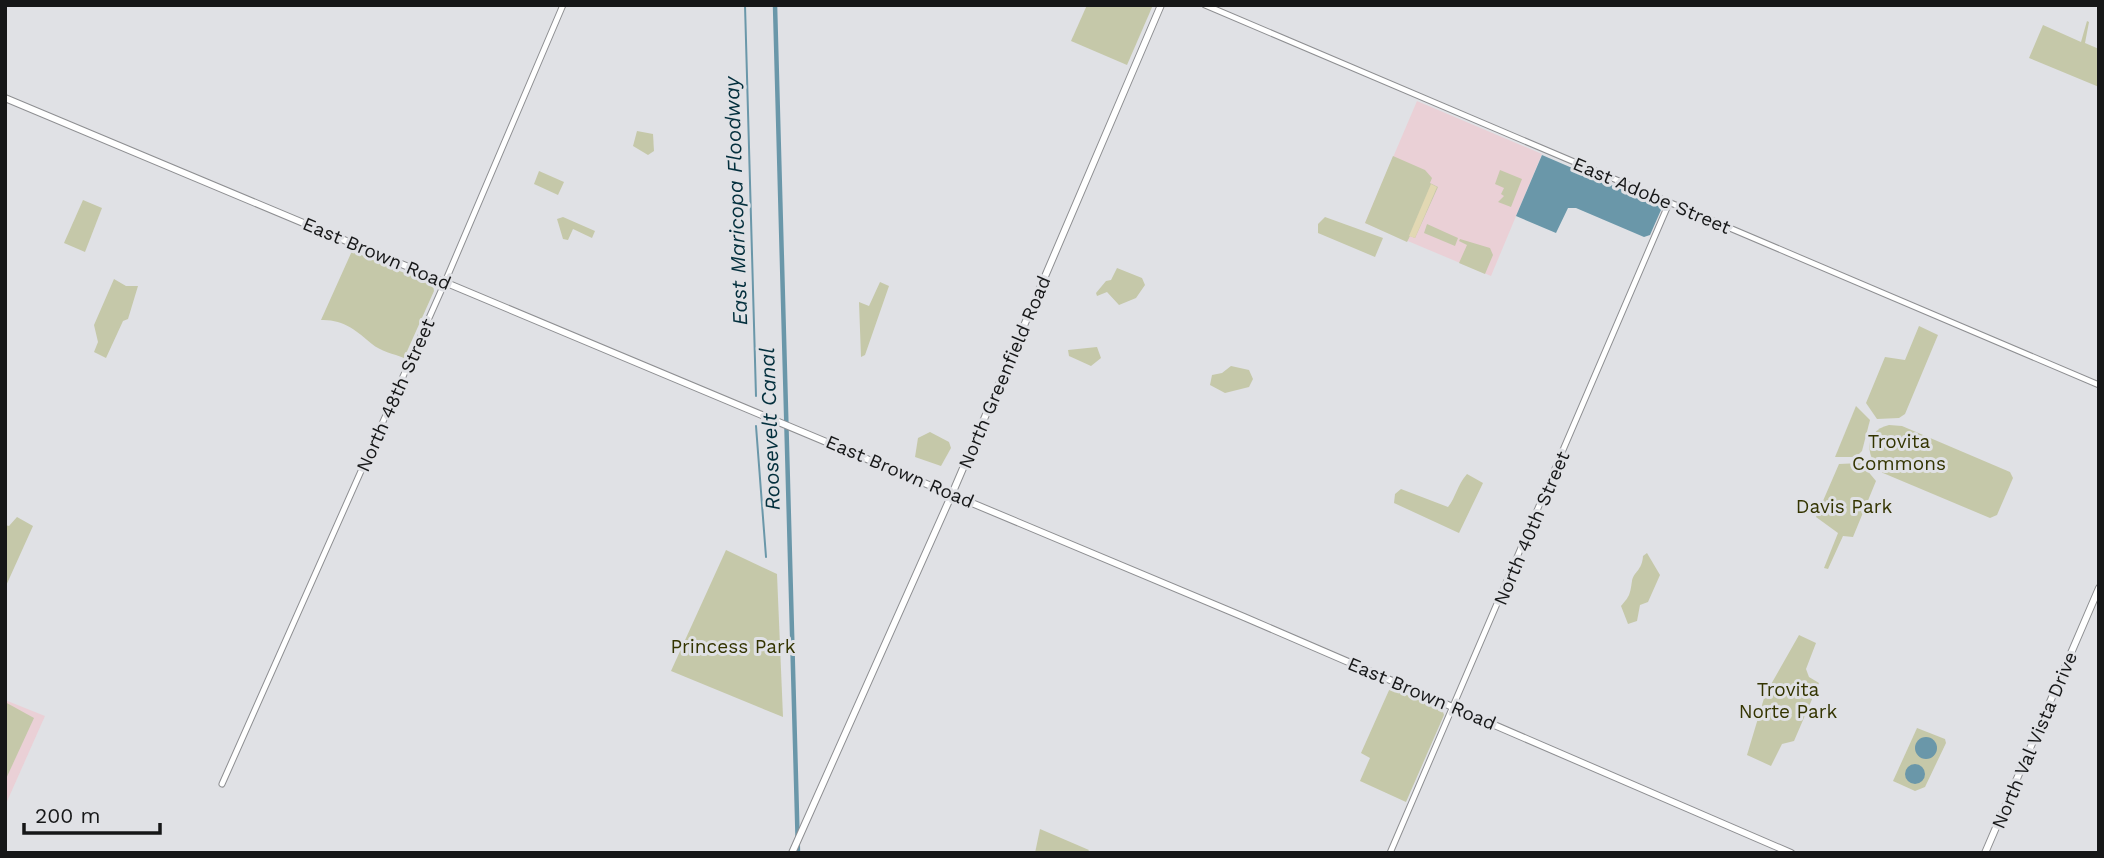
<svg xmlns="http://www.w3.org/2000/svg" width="2104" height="858" font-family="'Work Sans',sans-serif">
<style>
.education{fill:#ead0d6}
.green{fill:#c5c8a9}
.sand{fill:#e2d8b3}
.water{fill:#6a97a9}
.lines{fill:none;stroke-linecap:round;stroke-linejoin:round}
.stream{stroke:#6a97a9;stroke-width:2}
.canal{stroke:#6a97a9;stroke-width:4.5}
.tertiary-casing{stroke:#8e8f92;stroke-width:7}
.secondary-casing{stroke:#8e8f92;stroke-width:8}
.tertiary{stroke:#fff;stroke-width:5}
.secondary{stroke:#fff;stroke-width:6}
.labels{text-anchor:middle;stroke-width:6;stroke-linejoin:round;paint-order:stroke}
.street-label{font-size:19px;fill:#161718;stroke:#e0e1e5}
.park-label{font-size:19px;fill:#333400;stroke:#e0e1e5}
.water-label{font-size:21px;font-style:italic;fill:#032f3d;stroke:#e0e1e5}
</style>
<rect width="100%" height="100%" fill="#e0e1e5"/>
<g class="education">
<path d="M 1417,101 L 1542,154 L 1491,276 L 1365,223 Z"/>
<path d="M 5,700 L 45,716 L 5,806 Z"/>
</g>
<g class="green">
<path d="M 1087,5 L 1153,5 L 1127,65 L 1071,41 Z"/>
<path d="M 2087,21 L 2089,22 L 2085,43 L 2099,49 L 2099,87 L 2029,58 L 2043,25 L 2081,42 Z"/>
<path d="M 637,131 L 653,134 L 654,151 L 648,155 L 633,146 Z"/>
<path d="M 1393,156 L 1425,170 L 1432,178 L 1430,183 L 1438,187 L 1415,238 L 1410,236 L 1407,242 L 1365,223 Z"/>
<path d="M 1500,170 L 1522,179 L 1511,207 L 1498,202 L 1504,196 L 1501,194 L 1504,188 L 1495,184 Z"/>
<path d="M 539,171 L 564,182 L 558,195 L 534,184 Z"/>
<path d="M 83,200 L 102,208 L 85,252 L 64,243 Z"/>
<path d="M 563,217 L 595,231 L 592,238 L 573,229 L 568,240 L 563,239 L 557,219 Z"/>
<path d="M 1325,217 L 1383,238 L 1375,257 L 1318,233 L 1318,224 Z"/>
<path d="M 1427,224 L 1458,238 L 1455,246 L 1424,233 Z"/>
<path d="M 1460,239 L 1490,248 L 1493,255 L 1485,274 L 1459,263 L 1467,245 L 1459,241 Z"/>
<path d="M 352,251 L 433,285 L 434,291 L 404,358 C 394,354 380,351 372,344 C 357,331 343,319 321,320 Z"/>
<path d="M 1117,268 L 1142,278 L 1145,285 L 1136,298 L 1119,305 L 1107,292 L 1097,296 L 1096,293 L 1106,281 L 1111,280 Z"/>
<path d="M 114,279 L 126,286 L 138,286 L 128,319 L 123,321 L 106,358 L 94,352 L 98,342 L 94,325 Z"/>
<path d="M 880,282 L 889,286 L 865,355 L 861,357 L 859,302 L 869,306 Z"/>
<path d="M 1919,326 L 1938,335 L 1905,414 L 1899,418 L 1877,419 L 1866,403 L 1885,357 L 1905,360 Z"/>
<path d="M 1097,347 L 1101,358 L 1091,366 L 1069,356 L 1068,350 Z"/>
<path d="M 1231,366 L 1249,370 L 1253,379 L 1249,387 L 1225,393 L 1210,385 L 1212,375 L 1222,373 Z"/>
<path d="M 1856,406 L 1870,420 L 1862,451 L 1856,457 L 1835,457 Z"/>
<path d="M 1889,425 L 1902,426 L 2010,472 L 2013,478 L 1997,515 L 1990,518 L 1883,473 C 1865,458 1863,431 1889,425 Z"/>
<path d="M 930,432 L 949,442 L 951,448 L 941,466 L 915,457 L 918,438 Z"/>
<path d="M 1861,463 L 1876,481 L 1853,537 L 1843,536 L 1828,569 L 1824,568 L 1838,533 L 1816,517 L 1839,464 Z"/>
<path d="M 1467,474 L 1483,483 L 1459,533 L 1394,503 L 1395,494 L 1401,489 L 1448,507 C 1456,497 1457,485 1467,474 Z"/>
<path d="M 17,517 L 33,526 L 5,588 L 5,525 L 9,526 Z"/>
<path d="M 726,550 L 777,574 L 783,717 L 671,671 Z"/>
<path d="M 1647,553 L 1660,575 L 1648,602 L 1640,605 L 1637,621 L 1628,624 L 1621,606 C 1630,596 1630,594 1632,581 C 1634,571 1642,571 1643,556 Z"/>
<path d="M 1799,635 L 1816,643 L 1806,669 L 1809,677 L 1819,683 L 1794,741 L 1782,744 L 1771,766 L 1747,755 L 1765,695 Z"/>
<path d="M 1390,688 L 1442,709 L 1444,715 L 1406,802 L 1360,781 L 1370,758 L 1361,753 Z"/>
<path d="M 5,702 L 34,718 L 5,781 Z"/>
<path d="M 1917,728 L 1945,739 L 1946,743 L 1925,787 L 1915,791 L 1893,781 Z"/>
<path d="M 1040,829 L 1089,850 L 1087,853 L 1035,853 Z"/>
</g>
<path class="sand" d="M 1431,184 L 1437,187 L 1415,238 L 1409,236 Z"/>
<g class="water">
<path d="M 1542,155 L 1658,205 L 1661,210 L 1650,235 L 1644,237 L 1576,208 L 1568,208 L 1556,233 L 1516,216 Z"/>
<circle cx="1926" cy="748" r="11"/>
<circle cx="1915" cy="774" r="10"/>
</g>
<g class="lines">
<g class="stream">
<path d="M 745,5 L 756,396"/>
<path d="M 756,426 L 766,557"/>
</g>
<path class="canal" d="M 775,5 L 798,853"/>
<g class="tertiary-casing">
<g id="tertiary">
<path d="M 1205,5 L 2099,385"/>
<path d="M 222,784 L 445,282 L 563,5"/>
<path d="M 1390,853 L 1669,203"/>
</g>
</g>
<g class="secondary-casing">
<g id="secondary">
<path d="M 5,98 L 1244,617 L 1791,853"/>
<path d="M 792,853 L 952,494 L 1161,5"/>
<path d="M 1985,853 L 2099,588"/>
</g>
</g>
<use href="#tertiary" class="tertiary"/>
<use href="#secondary" class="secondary"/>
</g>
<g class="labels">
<g class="street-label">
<text transform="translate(1652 195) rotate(23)" y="7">East Adobe Street</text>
<text transform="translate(377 253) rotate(23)" y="7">East Brown Road</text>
<text transform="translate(1004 372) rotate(-67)" y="7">North Greenfield Road</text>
<text transform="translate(395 395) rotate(-66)" y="7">North 48th Street</text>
<text transform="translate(900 471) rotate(23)" y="7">East Brown Road</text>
<text transform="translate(1531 528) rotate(-67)" y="7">North 40th Street</text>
<text transform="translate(1422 693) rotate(23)" y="7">East Brown Road</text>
<text transform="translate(2034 740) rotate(-67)" y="7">North Val Vista Drive</text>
</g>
<g class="park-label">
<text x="1899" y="448">Trovita<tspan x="1899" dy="22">Commons</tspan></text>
<text x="1844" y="513">Davis Park</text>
<text x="733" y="653">Princess Park</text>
<text x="1788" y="696">Trovita<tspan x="1788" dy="22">Norte Park</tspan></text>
</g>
<g class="water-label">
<text transform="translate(736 201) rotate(-92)" y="7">East Maricopa Floodway</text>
<text transform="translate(770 429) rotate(-92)" y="7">Roosevelt Canal</text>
</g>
</g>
<rect width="2104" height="858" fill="none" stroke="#161718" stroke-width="14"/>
<path d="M24 823v10h136v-10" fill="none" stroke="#161718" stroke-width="3.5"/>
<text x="35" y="823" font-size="21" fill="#161718" stroke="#e0e1e5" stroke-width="5" paint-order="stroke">200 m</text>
</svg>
